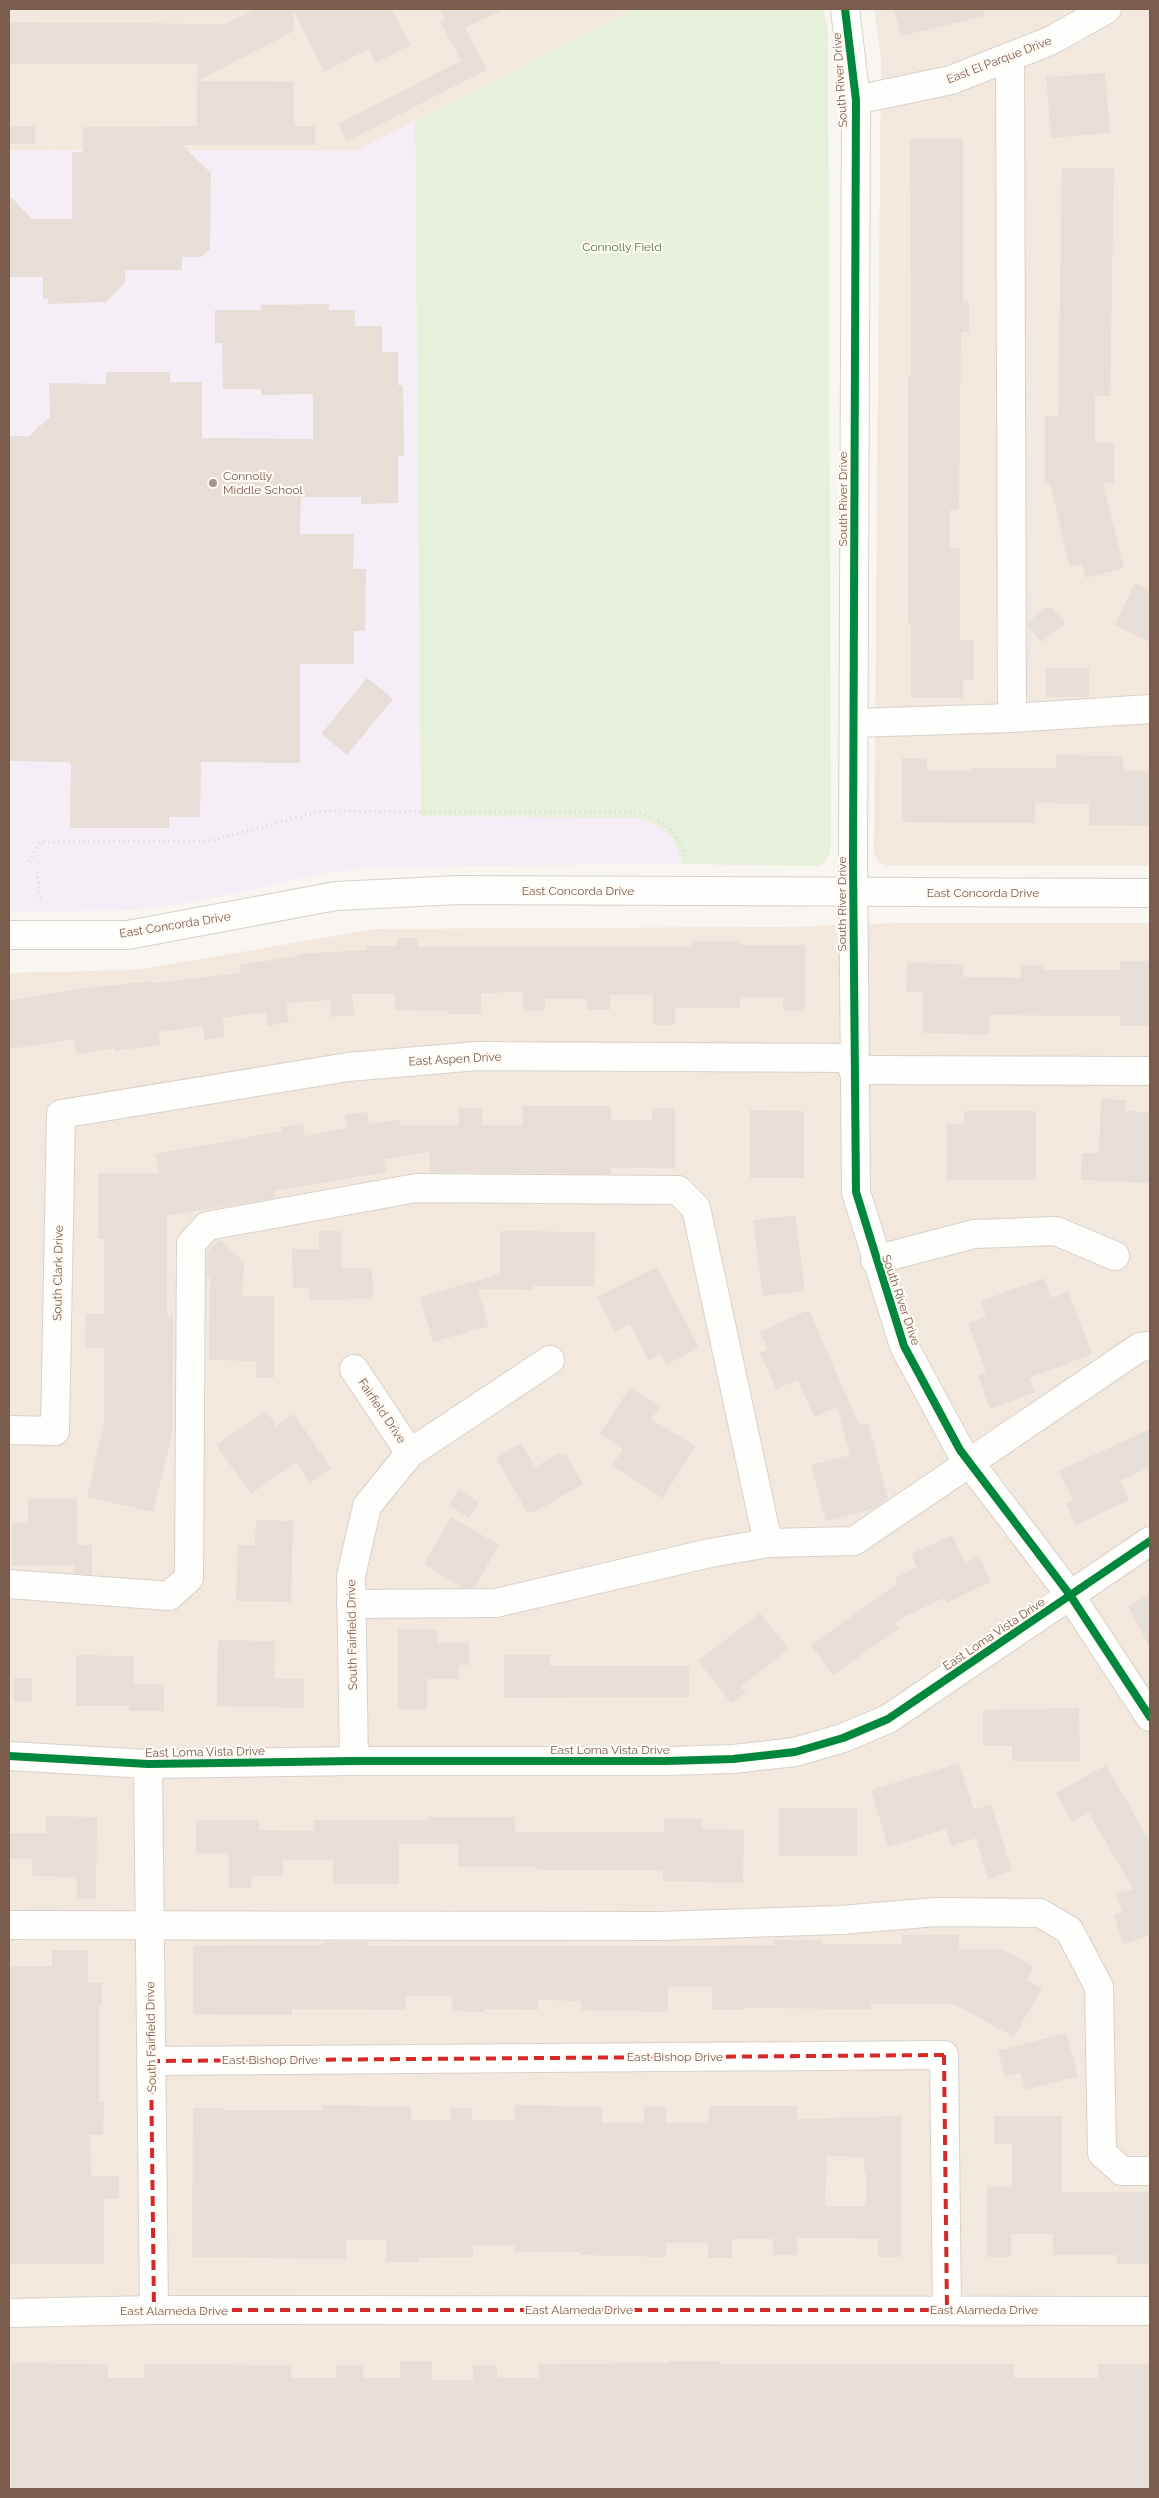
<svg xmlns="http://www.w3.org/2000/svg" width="1159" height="2498" font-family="Raleway,sans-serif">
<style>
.residential{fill:#f2e8de}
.education{fill:#f6eef6}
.green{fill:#e7f0db}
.building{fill:#e6ded7;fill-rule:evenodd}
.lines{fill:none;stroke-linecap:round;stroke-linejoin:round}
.minor-casing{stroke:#d7d1cb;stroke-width:30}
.path{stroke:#dcd5d0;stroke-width:3;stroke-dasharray:1 4;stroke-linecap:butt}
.minor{stroke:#fefefd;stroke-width:28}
.cycleway-casing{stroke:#fffaf3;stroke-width:11}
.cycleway{stroke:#00873e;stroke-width:8}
.marked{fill:none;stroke:#d62828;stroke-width:4;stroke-dasharray:10 6;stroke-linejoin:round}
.poi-dot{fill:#a69286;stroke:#fffaf3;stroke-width:2}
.labels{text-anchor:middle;stroke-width:4.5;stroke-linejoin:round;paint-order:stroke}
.street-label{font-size:12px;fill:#7a5c4d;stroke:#fffaf3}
.park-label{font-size:12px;fill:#537a41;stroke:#fffaf3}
.poi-label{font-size:12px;fill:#7a5c4d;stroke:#fffaf3;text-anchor:start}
</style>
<rect width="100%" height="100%" fill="#f9f5f0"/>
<g class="residential">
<path d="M 9,9 L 636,9 L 356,151 L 9,150 Z"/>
<path d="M 874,9 L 1150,9 L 1150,866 L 888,866 L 879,862 L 874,854 L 881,58 Z"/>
<path d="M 895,923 L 1150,923 L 1150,2489 L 9,2489 L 9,973 L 135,970 L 376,929 L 786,927 Z"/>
</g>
<path class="education" d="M 415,121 L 421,816 L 640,818 L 661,826 L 674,838 L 683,864 L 379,867 L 331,872 L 194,902 L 136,910 L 9,912 L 9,150 L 356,151 Z"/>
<path class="green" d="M 636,9 L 824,9 L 828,32 L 831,843 L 829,856 L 821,866 L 683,864 C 673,835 669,829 640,818 L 421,816 L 415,121 Z"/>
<g class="building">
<path d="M 255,9 L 392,9 L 410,45 L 375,63 L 369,49 L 324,72 L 294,11 L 294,31 L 197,81 L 198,64 L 9,64 L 9,22 L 224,24 Z"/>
<path d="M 440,9 L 504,9 L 465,28 L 487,70 L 347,141 L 338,124 L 461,61 L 440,21 L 445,18 Z"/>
<path d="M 894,9 L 984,9 L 984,16 L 901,36 Z"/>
<path d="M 1105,73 L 1110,133 L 1051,138 L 1046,77 Z"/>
<path d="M 197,81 L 294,82 L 294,126 L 315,126 L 315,145 L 182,145 L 211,173 L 210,249 L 201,257 L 182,257 L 182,270 L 125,270 L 125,283 L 106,302 L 48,304 L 48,299 L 43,299 L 43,277 L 9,277 L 9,195 L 32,219 L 72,219 L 72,152 L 83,152 L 83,127 L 197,126 Z"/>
<rect x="9" y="126" width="26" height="18"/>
<path d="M 910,139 L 963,139 L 963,301 L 969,301 L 969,332 L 961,332 L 959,510 L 950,510 L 950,548 L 960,548 L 960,640 L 974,640 L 974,680 L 963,680 L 963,698 L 911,698 L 911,623 L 908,623 L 908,376 L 911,376 Z"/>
<path d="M 1062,168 L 1114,168 L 1110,396 L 1095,396 L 1095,443 L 1114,443 L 1114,483 L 1103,483 L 1124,568 L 1086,578 L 1082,564 L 1070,567 L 1050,483 L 1045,483 L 1045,416 L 1058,416 Z"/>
<path d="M 329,304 L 329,310 L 355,310 L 355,326 L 382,326 L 382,352 L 398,352 L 398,385 L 403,385 L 404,456 L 398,456 L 398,503 L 361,504 L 361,497 L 301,497 L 300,534 L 354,534 L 353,569 L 366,569 L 365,631 L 354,631 L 354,664 L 300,664 L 300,763 L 201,762 L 200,817 L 169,817 L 169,828 L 70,828 L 71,764 L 68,762 L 9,761 L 9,436 L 29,436 L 50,417 L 49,383 L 106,384 L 106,372 L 170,372 L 170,382 L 202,382 L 202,438 L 313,439 L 313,394 L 261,395 L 261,389 L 223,389 L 222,343 L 215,343 L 215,310 L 261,310 L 261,305 Z"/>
<path d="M 1135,583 L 1150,591 L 1150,642 L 1115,625 Z"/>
<path d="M 1045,608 L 1052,608 L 1065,623 L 1042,642 L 1027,626 L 1027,623 Z"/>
<rect x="1046" y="668" width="43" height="29"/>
<path d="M 367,678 L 393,699 L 347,755 L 321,734 Z"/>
<path d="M 1056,755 L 1123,756 L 1123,771 L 1150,771 L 1150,826 L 1089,825 L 1089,804 L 1035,803 L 1035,823 L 902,822 L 902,758 L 927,758 L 927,771 L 971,771 L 971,768 L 1056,768 Z"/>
<path d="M 397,938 L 418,938 L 418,947 L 691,947 L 691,941 L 740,941 L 740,945 L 805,945 L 805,1011 L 783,1011 L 783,997 L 740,997 L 740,1008 L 675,1008 L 675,1025 L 653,1025 L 653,995 L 610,995 L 610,1010 L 587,1010 L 587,999 L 545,999 L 545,1011 L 523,1011 L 523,992 L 481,993 L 481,1014 L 447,1014 L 447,1011 L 395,1010 L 395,994 L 352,994 L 354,1015 L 331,1017 L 330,1000 L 286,1003 L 289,1022 L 268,1026 L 266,1012 L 222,1018 L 225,1037 L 204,1040 L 203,1026 L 159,1032 L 160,1045 L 114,1051 L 114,1048 L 76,1054 L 74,1039 L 9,1049 L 9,1000 L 87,988 L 153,981 L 153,983 L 241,973 L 240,965 L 298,956 L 297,954 L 367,950 L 367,946 L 397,946 Z"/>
<path d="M 1120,961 L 1150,961 L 1150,1026 L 1120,1026 L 1120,1016 L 990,1015 L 989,1035 L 923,1033 L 923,992 L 906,992 L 907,963 L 964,964 L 963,977 L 1021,978 L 1021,965 L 1043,965 L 1043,970 L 1120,970 Z"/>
<path d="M 1101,1099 L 1126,1100 L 1125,1111 L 1150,1112 L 1150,1183 L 1081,1180 L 1082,1153 L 1099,1153 Z"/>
<path d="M 522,1106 L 611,1106 L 611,1120 L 652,1120 L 652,1108 L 675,1108 L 675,1168 L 611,1168 L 611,1174 L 430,1172 L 430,1152 L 384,1159 L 386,1172 L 274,1191 L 275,1198 L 167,1216 L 167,1315 L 173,1315 L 172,1434 L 153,1512 L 87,1497 L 104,1424 L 104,1348 L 85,1348 L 86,1314 L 104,1314 L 104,1239 L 98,1239 L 98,1173 L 159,1173 L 156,1154 L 282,1131 L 281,1127 L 303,1124 L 305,1136 L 347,1128 L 345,1115 L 367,1112 L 369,1124 L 400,1119 L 401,1125 L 459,1125 L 459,1108 L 482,1108 L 482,1125 L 523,1125 Z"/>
<path d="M 750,1110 L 804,1111 L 804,1178 L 750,1178 Z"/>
<path d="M 964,1111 L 1036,1111 L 1036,1180 L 947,1180 L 947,1124 L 964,1124 Z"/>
<path d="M 795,1215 L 805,1291 L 763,1296 L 753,1220 Z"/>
<path d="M 319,1231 L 341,1231 L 342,1268 L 372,1268 L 373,1299 L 310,1300 L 309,1288 L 293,1288 L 292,1249 L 319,1249 Z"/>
<path d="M 500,1231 L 595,1232 L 594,1286 L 533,1286 L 533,1290 L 478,1289 L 489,1326 L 433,1342 L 420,1297 L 500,1274 Z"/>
<path d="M 219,1240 L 244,1262 L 242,1296 L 274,1296 L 274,1378 L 256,1378 L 256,1361 L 209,1360 L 210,1278 L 206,1278 L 207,1252 Z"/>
<path d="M 657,1267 L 699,1348 L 666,1365 L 661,1354 L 648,1360 L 630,1324 L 615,1332 L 597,1297 Z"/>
<path d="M 1044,1278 L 1051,1298 L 1068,1291 L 1092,1354 L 1029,1378 L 1035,1392 L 990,1409 L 978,1375 L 986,1372 L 968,1323 L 986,1316 L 981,1301 Z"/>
<path d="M 809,1310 L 859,1425 L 868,1423 L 888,1499 L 875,1508 L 826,1521 L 811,1465 L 850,1455 L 837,1407 L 814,1417 L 798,1380 L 776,1389 L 760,1353 L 768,1350 L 760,1332 Z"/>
<path d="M 630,1387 L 660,1407 L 651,1419 L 695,1446 L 663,1498 L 612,1466 L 623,1449 L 600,1434 Z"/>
<path d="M 266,1411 L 274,1422 L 273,1428 L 294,1414 L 331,1468 L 310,1483 L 296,1462 L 251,1494 L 216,1445 Z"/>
<path d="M 1150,1429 L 1150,1467 L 1120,1481 L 1129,1500 L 1076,1525 L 1066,1504 L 1073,1500 L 1059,1471 Z"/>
<path d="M 521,1443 L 535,1467 L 558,1454 L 566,1454 L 583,1484 L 535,1512 L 527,1512 L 496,1458 Z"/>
<path d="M 458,1490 L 479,1502 L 469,1518 L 449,1505 Z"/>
<path d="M 28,1499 L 77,1499 L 77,1545 L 92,1545 L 92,1575 L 74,1573 L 74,1565 L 12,1566 L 12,1523 L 28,1523 Z"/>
<path d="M 451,1517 L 499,1545 L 474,1588 L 463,1588 L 424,1564 Z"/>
<path d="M 256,1520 L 293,1521 L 291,1602 L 236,1601 L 238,1545 L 255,1546 Z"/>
<path d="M 952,1535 L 965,1563 L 979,1556 L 990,1582 L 946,1603 L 944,1598 L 894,1622 L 899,1628 L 833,1675 L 811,1645 L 897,1584 L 895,1578 L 917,1567 L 911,1554 Z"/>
<path d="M 1150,1594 L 1150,1648 L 1128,1606 Z"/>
<path d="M 760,1613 L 789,1649 L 741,1686 L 746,1692 L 731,1703 L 698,1661 Z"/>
<path d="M 398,1629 L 437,1629 L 438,1643 L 469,1643 L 469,1665 L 459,1665 L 459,1679 L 427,1679 L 427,1709 L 398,1709 Z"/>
<path d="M 218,1640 L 275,1641 L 274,1678 L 304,1679 L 304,1708 L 217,1706 Z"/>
<path d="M 76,1655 L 134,1656 L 134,1684 L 164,1684 L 164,1711 L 129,1711 L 129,1706 L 76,1706 Z"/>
<path d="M 504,1655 L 550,1655 L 550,1666 L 689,1666 L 689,1697 L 504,1698 Z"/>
<rect x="14" y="1678" width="18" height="23"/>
<path d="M 1079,1708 L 1080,1761 L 1012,1761 L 1012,1746 L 983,1746 L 983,1710 Z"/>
<path d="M 959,1763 L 974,1810 L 991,1804 L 1012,1871 L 988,1879 L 976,1838 L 951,1846 L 946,1829 L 888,1847 L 871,1790 Z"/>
<path d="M 1106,1765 L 1150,1842 L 1150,1935 L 1123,1944 L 1114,1915 L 1122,1912 L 1116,1894 L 1133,1889 L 1089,1813 L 1072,1822 L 1056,1793 Z"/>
<rect x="779" y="1808" width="78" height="48"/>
<path d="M 46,1816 L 97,1817 L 96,1899 L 77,1899 L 77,1877 L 32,1876 L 32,1859 L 9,1859 L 9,1833 L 46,1833 Z"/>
<path d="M 427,1817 L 515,1817 L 515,1832 L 664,1832 L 664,1818 L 702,1819 L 702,1829 L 744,1830 L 743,1883 L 663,1881 L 663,1870 L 537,1870 L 537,1867 L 458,1867 L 458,1844 L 399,1844 L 399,1884 L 333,1884 L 333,1860 L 283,1860 L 283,1876 L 252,1876 L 251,1888 L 229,1888 L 229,1853 L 196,1853 L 196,1820 L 259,1820 L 259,1830 L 314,1831 L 314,1820 L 427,1820 Z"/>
<path d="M 902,1935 L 959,1935 L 959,1949 L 1002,1949 L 1034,1967 L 1027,1980 L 1042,1988 L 1014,2037 L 954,2004 L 871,2004 L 871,2009 L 745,2008 L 745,2010 L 712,2010 L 712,1987 L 668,1987 L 668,2012 L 581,2010 L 581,2001 L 538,2000 L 538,2010 L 484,2009 L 484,2012 L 452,2011 L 453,1996 L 406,1996 L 406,2010 L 292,2009 L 292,2015 L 193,2014 L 193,1946 L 323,1945 L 323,1942 L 368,1942 L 368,1946 L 712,1946 L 774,1945 L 774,1940 L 821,1940 L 821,1944 L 902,1944 Z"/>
<path d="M 52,1950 L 88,1950 L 88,1983 L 102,1983 L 102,2006 L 99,2006 L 99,2102 L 104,2102 L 103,2135 L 90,2135 L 91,2176 L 119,2176 L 119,2198 L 104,2199 L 104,2264 L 9,2264 L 9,1966 L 52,1966 Z"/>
<path d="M 1066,2033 L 1078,2076 L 1025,2090 L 1021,2073 L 1005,2077 L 998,2051 Z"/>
<path d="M 322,2105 L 411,2107 L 411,2120 L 451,2120 L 451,2108 L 472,2108 L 472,2120 L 515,2120 L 515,2105 L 602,2107 L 602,2123 L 644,2123 L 644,2107 L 666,2107 L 666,2123 L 709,2123 L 709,2106 L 797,2106 L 797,2119 L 901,2116 L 901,2257 L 878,2257 L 878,2239 L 850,2238 L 797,2238 L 797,2255 L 773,2255 L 773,2239 L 732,2239 L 732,2258 L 708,2258 L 708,2243 L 666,2243 L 666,2257 L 580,2255 L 580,2252 L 515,2252 L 515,2245 L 473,2245 L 473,2257 L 419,2258 L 419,2262 L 386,2262 L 386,2240 L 346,2240 L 346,2259 L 192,2257 L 193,2108 L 223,2108 L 223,2110 L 322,2110 ZM 827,2156 L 864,2157 L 864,2170 L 866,2170 L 866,2206 L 825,2206 Z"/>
<path d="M 994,2116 L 1062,2116 L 1062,2192 L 1150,2192 L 1149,2264 L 1117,2264 L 1117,2255 L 1053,2255 L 1053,2234 L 1011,2234 L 1011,2257 L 987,2257 L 987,2187 L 1012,2187 L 1012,2144 L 994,2144 Z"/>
<path d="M 400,2361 L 432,2361 L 432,2380 L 473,2380 L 473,2365 L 497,2365 L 497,2378 L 539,2378 L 539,2364 L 669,2363 L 669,2361 L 720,2361 L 720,2364 L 1014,2364 L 1014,2378 L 1098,2378 L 1098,2364 L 1150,2364 L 1150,2489 L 11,2489 L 11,2363 L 108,2364 L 108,2378 L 144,2378 L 144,2364 L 291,2365 L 291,2378 L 336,2378 L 336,2365 L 363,2365 L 363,2378 L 400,2378 Z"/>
</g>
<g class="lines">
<g class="minor-casing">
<g id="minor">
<path d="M 845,9 L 856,100 L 853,859 L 856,1192 L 904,1346 L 960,1450 L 1070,1595 L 1150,1717"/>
<path d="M 1010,57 L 1012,718"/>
<path d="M 856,100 L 951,80 L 1050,41 L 1107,9"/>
<path d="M 854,723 L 1012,718 L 1150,709"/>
<path d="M 9,935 L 128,935 L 336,896 L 460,890 L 1150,893"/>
<path d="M 853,1070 L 1150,1071"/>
<path d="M 875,1260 L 974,1234 L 1056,1231 L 1115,1256"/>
<path d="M 354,1369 L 410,1453"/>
<path d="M 9,1430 L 55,1431 L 61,1114 L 348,1067 L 477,1056 L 853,1058"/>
<path d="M 9,1584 L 169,1596 L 189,1578 L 191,1244 L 207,1226 L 416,1188 L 678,1190 L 696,1208 L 768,1543"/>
<path d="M 351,1604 L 496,1603 L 710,1553 L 768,1543 L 854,1541 L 1140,1347 L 1150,1346"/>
<path d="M 9,1756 L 148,1764 L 354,1761 L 667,1761 L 733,1759 L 795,1752 L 843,1738 L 888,1719 L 1150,1541"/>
<path d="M 354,1761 L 351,1576 L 367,1506 L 410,1453 L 550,1360"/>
<path d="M 148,1764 L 154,2310"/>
<path d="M 9,1925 L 659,1926 L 841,1920 L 936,1912 L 1040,1913 L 1069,1930 L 1099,1987 L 1102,2153 L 1122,2171 L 1150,2171"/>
<path d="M 151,2061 L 944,2055 L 947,2310"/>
<path d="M 9,2313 L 154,2310 L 1150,2311"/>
</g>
</g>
<g class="path">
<path d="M 29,861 L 41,842 L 210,841 L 321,811 L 636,812 C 666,823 674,826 685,856"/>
<path d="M 37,872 L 41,902"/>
</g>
<use href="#minor" class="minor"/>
<g class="cycleway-casing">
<g id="cycleway">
<path d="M 845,9 L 856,100 L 853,859 L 856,1192 L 904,1346 L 960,1450 L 1070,1595 L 1150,1717"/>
<path d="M 9,1756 L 148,1764 L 354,1761 L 667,1761 L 733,1759 L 795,1752 L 843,1738 L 888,1719 L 1150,1541"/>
</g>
</g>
<use href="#cycleway" class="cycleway"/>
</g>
<path class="marked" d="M 944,2055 L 947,2310 L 154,2310 L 151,2061 Z"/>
<circle class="poi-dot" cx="213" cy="483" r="5"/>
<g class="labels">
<g class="street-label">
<text transform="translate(999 60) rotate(-21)" y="4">East El Parque Drive</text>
<text transform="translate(840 80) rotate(-94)" y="4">South River Drive</text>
<text transform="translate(843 499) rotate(-90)" y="4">South River Drive</text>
<text x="578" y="895">East Concorda Drive</text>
<text x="983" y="897">East Concorda Drive</text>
<text transform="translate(842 904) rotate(-90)" y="4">South River Drive</text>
<text transform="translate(175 925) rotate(-9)" y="4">East Concorda Drive</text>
<text transform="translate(455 1059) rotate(-3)" y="4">East Aspen Drive</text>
<text transform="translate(58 1273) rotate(-89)" y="4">South Clark Drive</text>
<text transform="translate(901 1300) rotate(71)" y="4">South River Drive</text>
<text transform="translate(382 1411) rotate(56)" y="4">Fairfield Drive</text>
<text transform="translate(994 1634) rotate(-34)" y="4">East Loma Vista Drive</text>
<text transform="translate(352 1635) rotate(-91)" y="4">South Fairfield Drive</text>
<text x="610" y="1754">East Loma Vista Drive</text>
<text transform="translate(205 1752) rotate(-1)" y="4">East Loma Vista Drive</text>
<text transform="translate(151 2037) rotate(-91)" y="4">South Fairfield Drive</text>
<text x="675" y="2061">East Bishop Drive</text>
<text x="270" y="2064">East Bishop Drive</text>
<text x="579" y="2314">East Alameda Drive</text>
<text x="984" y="2314">East Alameda Drive</text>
<text x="174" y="2315">East Alameda Drive</text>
</g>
<g class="park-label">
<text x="622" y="251">Connolly Field</text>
</g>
<g class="poi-label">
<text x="223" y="480">Connolly<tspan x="223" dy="14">Middle School</tspan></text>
</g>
</g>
<rect width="1159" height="2498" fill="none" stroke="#7a5c4d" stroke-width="20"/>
</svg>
